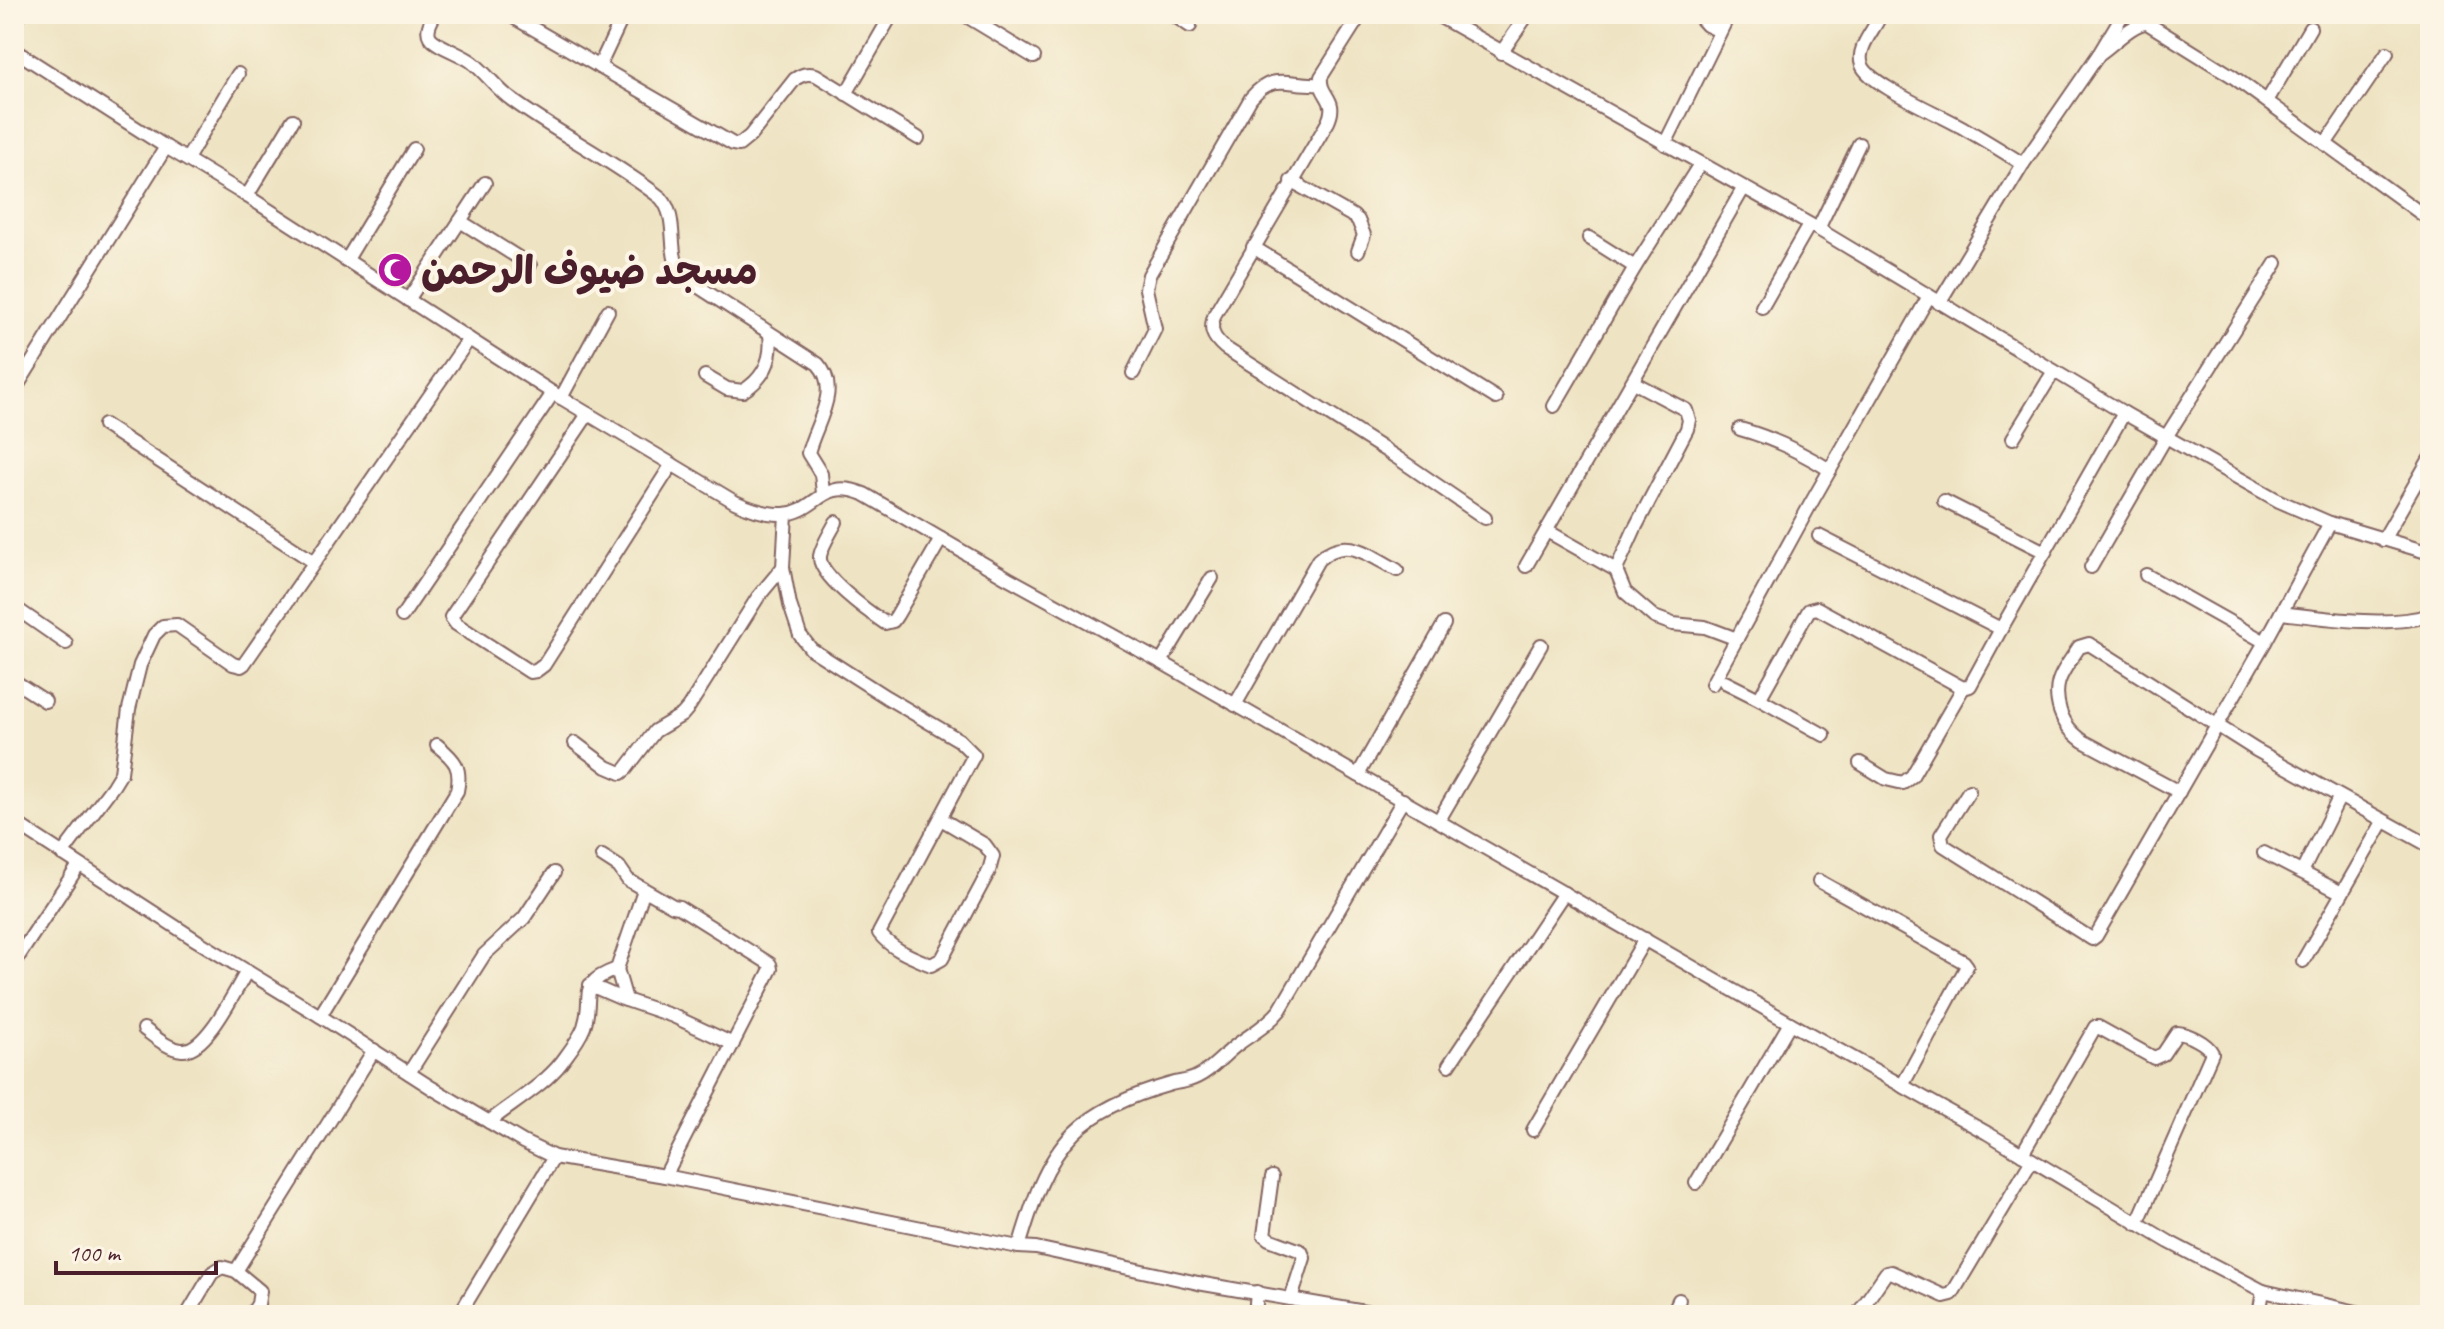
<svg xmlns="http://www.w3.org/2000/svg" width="2444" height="1329" font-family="Caveat,'Playpen Sans Arabic',sans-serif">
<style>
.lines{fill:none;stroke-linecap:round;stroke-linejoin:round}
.minor-casing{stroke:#836460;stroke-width:16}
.minor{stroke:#fff;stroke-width:12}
.labels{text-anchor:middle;stroke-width:8;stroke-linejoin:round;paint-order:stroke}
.poi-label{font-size:40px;font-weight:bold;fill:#4a1f2b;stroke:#fcf5e5;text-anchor:start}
</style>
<rect width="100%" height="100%" fill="#fcf5e5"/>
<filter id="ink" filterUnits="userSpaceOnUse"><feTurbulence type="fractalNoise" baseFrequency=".0125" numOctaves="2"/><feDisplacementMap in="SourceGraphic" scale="16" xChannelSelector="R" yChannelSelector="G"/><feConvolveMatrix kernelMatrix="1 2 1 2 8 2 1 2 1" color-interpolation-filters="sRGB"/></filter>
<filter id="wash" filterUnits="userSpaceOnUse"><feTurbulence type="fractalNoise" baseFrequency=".006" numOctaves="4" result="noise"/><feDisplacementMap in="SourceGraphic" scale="32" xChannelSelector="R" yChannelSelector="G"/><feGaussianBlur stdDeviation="1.8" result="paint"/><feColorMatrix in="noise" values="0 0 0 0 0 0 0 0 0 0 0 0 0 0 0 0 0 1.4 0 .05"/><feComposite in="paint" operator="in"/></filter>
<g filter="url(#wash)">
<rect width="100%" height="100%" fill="#eee3c2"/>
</g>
<g filter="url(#ink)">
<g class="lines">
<g class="minor-casing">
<g id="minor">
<path d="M 435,14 C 432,20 425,29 430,37 C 436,46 462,54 472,62 C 486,73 497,89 512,100 C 560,135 614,161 661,198 C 681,221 664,255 685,278 L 818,364 C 842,390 815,424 808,453 L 821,474 L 823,493"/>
<path d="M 508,14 L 733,144 L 739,145 L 750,136 L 795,79 C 803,74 807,73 816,75 L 918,138"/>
<path d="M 963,14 L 1034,57"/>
<path d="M 1172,14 L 1190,26"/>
<path d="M 1361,14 L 1321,77 C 1319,97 1339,98 1328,122 L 1215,314 C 1209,329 1212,337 1225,348 L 1396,457 L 1485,518"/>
<path d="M 1435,14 L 1818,229 L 2124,413 L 2279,501 L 2330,523 L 2430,553"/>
<path d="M 1697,14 L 1707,25 L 1720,31"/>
<path d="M 1878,20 C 1872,32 1856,50 1862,65 C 1869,85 1944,116 1965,129 C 1985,140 2004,152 2023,164"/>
<path d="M 14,23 L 20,14"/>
<path d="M 14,50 L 166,147 L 247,196 L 553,393 L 735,502 C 750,509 766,515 784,514 C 819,511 821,477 864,494 L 1008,578 L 1161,662 L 1790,1023 L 1987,1133 L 2169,1242 L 2263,1291 L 2370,1315"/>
<path d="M 1501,53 L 1528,14"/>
<path d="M 2099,54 C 2113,45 2132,23 2147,23 L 2232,76 L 2430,220"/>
<path d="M 599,67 L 624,14"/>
<path d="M 846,94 L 892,14"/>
<path d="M 2267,101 L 2310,28"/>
<path d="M 1665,144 L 1729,14"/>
<path d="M 2325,144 L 2387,53"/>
<path d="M 187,159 L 238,74"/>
<path d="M 1291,181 L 1353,216 L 1358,220 L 1364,235 L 1358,251"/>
<path d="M 247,196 L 293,120"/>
<path d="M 460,221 L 530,265"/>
<path d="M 1818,229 L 1859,144"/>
<path d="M 1589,238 L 1635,267"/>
<path d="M 1253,247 L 1496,398"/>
<path d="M 346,261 L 414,149"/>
<path d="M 408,300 L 485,183"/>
<path d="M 1939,303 L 2023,164 L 2099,54 L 2123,14"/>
<path d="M 1762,307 L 1809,225"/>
<path d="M 1133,373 L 1155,329 L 1146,289 L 1149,275 L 1251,98 C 1274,71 1289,86 1320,84"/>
<path d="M 705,376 L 727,389 L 743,391 C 764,378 773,359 770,335"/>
<path d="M 14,391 L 166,147"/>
<path d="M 561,398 L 608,311"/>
<path d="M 1554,406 L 1635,267 L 1700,164"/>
<path d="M 588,414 L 451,617 L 456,624 L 530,672 L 536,671 L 544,665 L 672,464"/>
<path d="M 104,425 L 314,562"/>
<path d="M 1740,429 C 1773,438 1801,452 1830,470"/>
<path d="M 2013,438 L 2054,371"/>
<path d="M 1944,501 L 2045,552"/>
<path d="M 836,522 C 831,532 822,545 820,556 C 817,575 870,613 885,623 L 893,621 L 897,615 L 941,539"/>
<path d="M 1547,531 L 1616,570 L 1625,592 L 1654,617 L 1673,624 L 1705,627 L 1737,639"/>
<path d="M 1819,536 L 2001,629 L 2124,413"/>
<path d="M 2383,540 L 2429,460"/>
<path d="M 1526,566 L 1743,189"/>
<path d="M 783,567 L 790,605 L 800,635 L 811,649 L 886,697 L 959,740 L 974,755 L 879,933 C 892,950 912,957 931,965 L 942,959 L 989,871 L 993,856 L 985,845 L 941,819"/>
<path d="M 2091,567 L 2166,437 L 2276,263"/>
<path d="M 1616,570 L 1635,528 L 1687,429 L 1689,420 L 1686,410 L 1633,382"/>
<path d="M 2146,575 L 2265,642"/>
<path d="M 14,607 L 66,643"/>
<path d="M 2281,613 C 2323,618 2390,628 2430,615"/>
<path d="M 402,616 L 553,393"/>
<path d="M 1161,662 L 1212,578"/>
<path d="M 14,681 L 45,701"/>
<path d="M 1725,682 L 1761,700"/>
<path d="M 1712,684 L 1810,505 L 1929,296"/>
<path d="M 1235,705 L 1318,560 C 1346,534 1369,555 1397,570"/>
<path d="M 1824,735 L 1761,700 L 1762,694 L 1809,610 L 1817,608 L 1963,688 L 1970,686 L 2001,629"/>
<path d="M 575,743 L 607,767 L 621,773 L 626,769 L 655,731 L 682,715 L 688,708 L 758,597 L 783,567 L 786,514"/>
<path d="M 1860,763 L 1886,779 L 1903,783 L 1912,776 L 1963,688"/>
<path d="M 1358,775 L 1444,624"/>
<path d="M 1969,791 L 1941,835 L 1943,845 L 2092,939 L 2096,936 L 2265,642 L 2330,523"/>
<path d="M 2179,792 L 2083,741 C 2071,732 2065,725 2060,711 C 2051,681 2064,671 2079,647 L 2089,644 L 2256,750 L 2430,846"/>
<path d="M 1439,820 L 1541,645"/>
<path d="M 14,822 L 196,940 L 320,1016 L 432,1088 L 523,1142 L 554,1157 L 665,1176 L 971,1238 L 1019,1247 L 1036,1248 L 1198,1283 L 1382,1315"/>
<path d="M 2264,853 L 2342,893"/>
<path d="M 62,854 L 113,786 L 121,773 L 129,709 L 140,665 L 154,635 L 163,626 L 177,625 L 233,664 L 241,666 L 244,664 L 469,339"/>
<path d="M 602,856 L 619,867 L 628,880 L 673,906 L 679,907 L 770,964 L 771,969 L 665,1176"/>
<path d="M 2302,872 L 2339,798"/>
<path d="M 1819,881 L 1964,962 L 1967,966 L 1902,1086"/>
<path d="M 2303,961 L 2383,822"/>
<path d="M 14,963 L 79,865"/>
<path d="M 617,969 L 626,1000"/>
<path d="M 590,985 L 620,998 L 673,1016 L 733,1044"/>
<path d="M 320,1016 L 457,791 C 462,767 455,760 437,745"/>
<path d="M 144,1029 C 155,1037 168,1049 182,1050 C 206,1052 235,991 247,971"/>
<path d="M 1449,1065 L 1564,893"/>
<path d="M 409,1073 L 484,955 L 524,918 L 554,873"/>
<path d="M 489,1122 C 511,1104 544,1085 561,1063 C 569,1052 579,1040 584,1027 C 595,994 575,984 617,969 L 644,890"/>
<path d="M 1533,1130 L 1645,939"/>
<path d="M 2022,1154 L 2095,1027 L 2098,1027 L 2154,1058 L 2163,1054 L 2177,1033 C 2188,1034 2207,1043 2212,1053 L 2137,1224"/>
<path d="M 1272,1177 L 1264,1235 L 1269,1239 L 1301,1251 L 1304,1258 L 1291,1299"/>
<path d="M 1696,1183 L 1790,1023"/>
<path d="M 1019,1247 C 1031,1207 1044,1163 1074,1133 C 1098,1109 1139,1093 1171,1084 C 1177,1082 1183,1082 1189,1080 C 1209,1074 1222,1056 1238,1044 C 1253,1033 1268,1025 1280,1010 L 1403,800"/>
<path d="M 236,1271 L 374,1050"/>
<path d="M 187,1315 L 212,1273 L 222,1267 L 236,1271 L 260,1291 L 258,1304 L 251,1315"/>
<path d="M 459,1315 L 554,1157"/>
<path d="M 1255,1315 L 1257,1292"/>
<path d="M 1672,1315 L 1679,1300"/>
<path d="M 1857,1315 L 1886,1273 L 1891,1272 L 1944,1296 L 1952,1294 L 2032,1160"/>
<path d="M 2259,1315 L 2263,1291"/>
</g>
</g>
<use href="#minor" class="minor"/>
</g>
</g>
<defs>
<g id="mosque-disc" transform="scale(1.8)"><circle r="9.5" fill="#b5179e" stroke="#fcf5e5"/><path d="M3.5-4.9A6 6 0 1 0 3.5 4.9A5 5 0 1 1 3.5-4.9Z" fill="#fff"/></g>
</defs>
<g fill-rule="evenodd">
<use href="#mosque-disc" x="395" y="270"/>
</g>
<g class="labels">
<g class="poi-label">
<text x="421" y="284">مسجد ضيوف الرحمن</text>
</g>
</g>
<rect width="2444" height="1329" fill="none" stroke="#fcf5e5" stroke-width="48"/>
<path d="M56 1261v12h160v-12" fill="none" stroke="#4a1f2b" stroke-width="4"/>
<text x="68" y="1261" font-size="24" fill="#4a1f2b" stroke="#fcf5e5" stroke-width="6" paint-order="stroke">100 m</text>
</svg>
